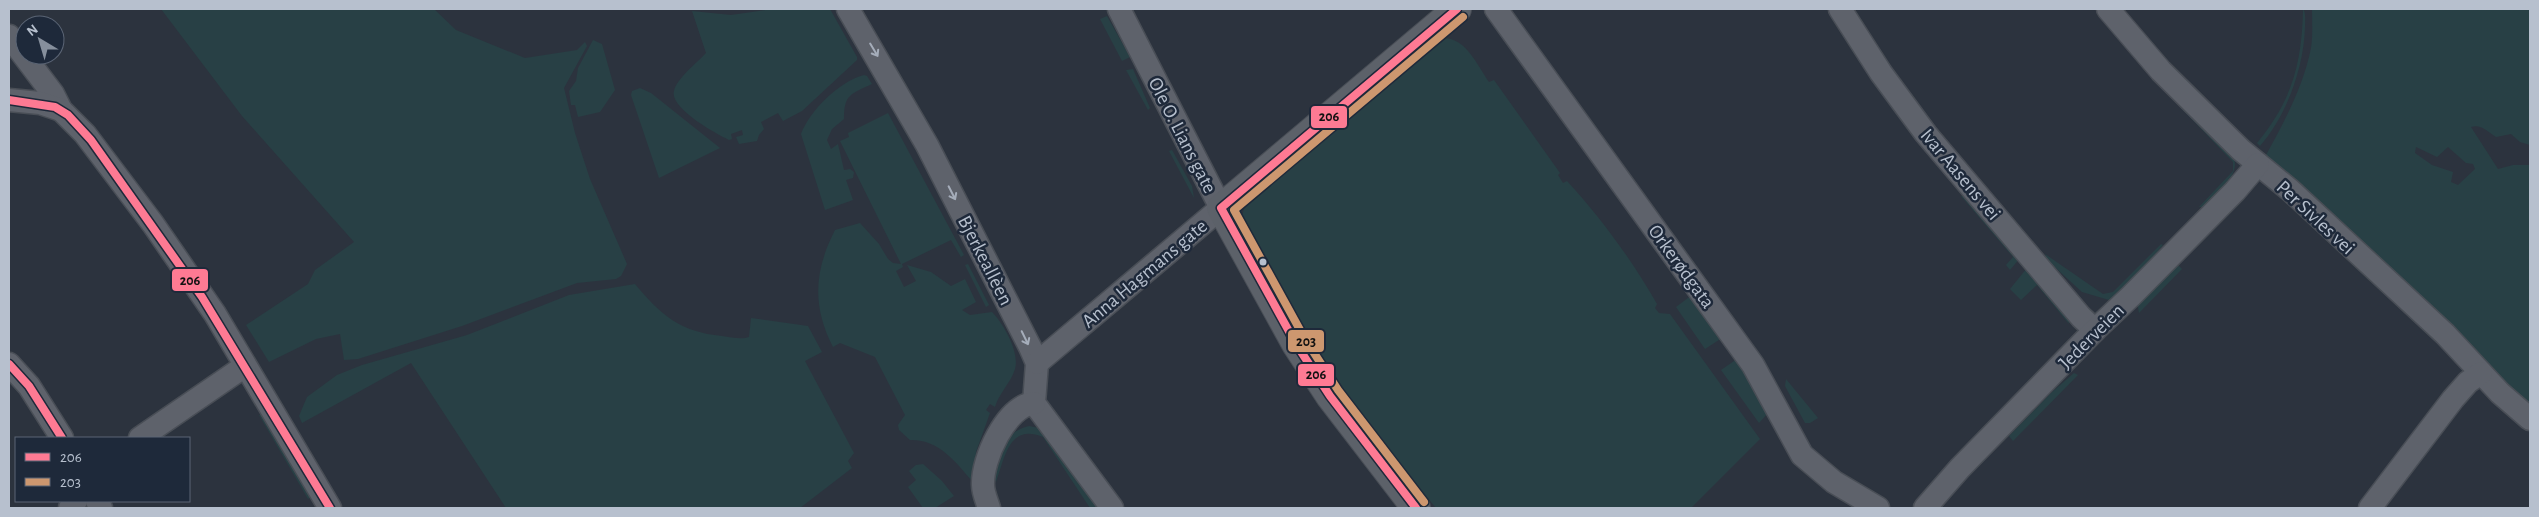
<svg xmlns="http://www.w3.org/2000/svg" width="2539" height="517" font-family="'Alegreya Sans',sans-serif">
<style>
.green{fill:#284045;fill-rule:evenodd}
.lines{fill:none;stroke-linecap:round;stroke-linejoin:round}
.street-casing{stroke:#494e56;stroke-width:25}
.secondary-casing{stroke:#494e56;stroke-width:30}
.street{stroke:#5e626b;stroke-width:22}
.secondary{stroke:#5c6169;stroke-width:28}
.bus-1-casing{stroke:#1e293a;stroke-width:11}
.bus-2-casing{stroke:#1e293a;stroke-width:11}
.bus-1{stroke:#fe7a93;stroke-width:8}
.bus-2{stroke:#cd976f;stroke-width:8}
.oneway{stroke:#a5adba}
.bus-dot{fill:#b7c0ce;stroke:#1e293a;stroke-width:2}
.labels{text-anchor:middle;stroke-width:5;stroke-linejoin:round;paint-order:stroke}
.street-label{font-size:20px;fill:#b7c0ce;stroke:#1e293a}
.line-badge{stroke:#1e293a;stroke-width:2}
.pale-badge-label{font-size:14px;text-anchor:middle;font-weight:bold;fill:#111}
</style>
<rect width="100%" height="100%" fill="#2c333e"/>
<g class="green">
<path d="M 161,9 L 434,9 L 456,30 L 525,58 L 577,50 L 585,42 L 587,46 L 564,88 L 575,133 L 590,179 L 627,264 L 621,276 L 616,279 L 577,283 L 462,326 L 358,359 L 344,360 L 340,334 L 316,339 L 269,362 L 246,325 L 308,284 L 315,270 L 354,242 L 242,116 Z"/>
<path d="M 773,9 L 830,9 L 857,57 L 857,60 L 802,111 L 783,121 L 778,113 L 761,122 L 764,129 L 759,135 L 757,141 L 739,144 L 736,137 L 743,135 L 742,130 L 731,134 L 732,139 L 729,140 C 716,134 669,108 674,91 C 677,78 696,64 706,53 L 692,11 L 731,15 Z"/>
<path d="M 2303,9 C 2306,12 2305,20 2305,27 C 2304,67 2287,115 2260,146 L 2257,143 C 2292,101 2302,63 2303,9 Z"/>
<path d="M 2312,9 L 2530,9 L 2530,145 L 2520,142 L 2511,134 L 2496,137 C 2488,132 2481,124 2471,127 L 2498,169 L 2513,165 L 2530,165 L 2530,413 L 2264,159 C 2283,124 2303,88 2311,48 C 2313,35 2312,21 2312,9 ZM 2416,147 L 2437,157 L 2448,147 L 2466,163 L 2473,164 L 2475,169 L 2458,185 L 2451,182 L 2453,172 L 2432,165 L 2415,153 Z"/>
<path d="M 1107,16 L 1130,57 L 1122,61 L 1100,19 Z"/>
<path d="M 1442,38 C 1466,37 1477,65 1489,82 L 1494,80 L 1560,173 L 1558,175 L 1563,183 L 1567,181 C 1601,218 1632,260 1657,304 L 1655,308 L 1659,313 L 1670,314 L 1760,439 L 1691,508 L 1436,508 L 1380,440 L 1312,344 L 1314,341 L 1310,332 L 1304,330 L 1242,217 L 1245,204 L 1294,163 L 1301,160 Z"/>
<path d="M 593,40 L 602,44 L 615,90 L 600,112 L 578,117 L 575,105 L 571,105 L 569,91 L 576,81 L 578,68 Z"/>
<path d="M 1133,69 L 1150,108 L 1148,110 L 1126,70 Z"/>
<path d="M 864,75 L 867,76 L 872,84 C 851,94 844,94 844,119 L 832,129 L 827,140 L 831,149 L 838,144 L 844,170 L 850,169 L 854,172 L 853,178 L 846,180 L 853,200 L 825,210 L 801,134 C 810,111 838,82 864,75 Z"/>
<path d="M 640,88 L 651,93 L 720,148 L 659,178 L 631,95 L 632,91 Z"/>
<path d="M 2180,107 L 2189,112 L 2234,157 C 2240,177 2217,193 2205,207 L 2199,207 L 2233,171 L 2233,162 Z"/>
<path d="M 888,113 L 964,255 L 961,257 L 951,240 L 902,264 L 903,267 L 896,271 L 904,287 L 916,281 L 907,265 L 931,272 L 951,286 L 965,279 L 976,302 L 962,310 L 970,315 L 992,312 C 1003,323 1020,352 1015,369 C 1011,382 1001,391 996,404 L 995,407 L 990,404 L 986,410 L 990,413 L 976,452 L 975,480 L 972,481 C 955,461 938,439 910,440 L 899,430 L 898,425 L 905,415 L 875,357 L 840,343 L 833,347 C 812,306 814,271 835,230 L 860,223 L 879,244 L 888,259 L 893,263 L 901,264 L 840,141 L 849,137 L 848,133 Z"/>
<path d="M 1172,150 L 1192,186 L 1194,198 L 1169,151 Z"/>
<path d="M 1965,195 L 2020,258 L 2010,270 L 2006,265 L 2013,257 L 1961,196 Z"/>
<path d="M 2161,244 L 2163,245 C 2147,264 2131,287 2109,300 L 2082,292 L 2047,260 L 2045,254 L 2103,294 L 2113,292 Z"/>
<path d="M 968,264 L 989,305 L 986,307 L 965,265 Z"/>
<path d="M 2177,264 L 2182,269 L 2139,313 L 2137,302 Z"/>
<path d="M 2027,268 L 2068,318 L 2069,324 L 2037,285 L 2021,300 L 2010,289 Z"/>
<path d="M 635,284 C 661,315 680,332 722,336 C 731,337 741,340 749,337 L 751,318 L 808,326 L 822,352 L 805,361 L 854,453 L 848,461 L 852,468 L 800,508 L 506,508 L 411,363 L 302,423 L 299,416 L 307,397 L 337,375 L 362,365 L 467,335 L 569,295 Z"/>
<path d="M 1692,295 L 1722,338 L 1705,349 L 1676,307 Z"/>
<path d="M 1737,359 L 1769,412 L 1759,423 L 1721,370 Z"/>
<path d="M 2074,373 L 2078,375 L 2013,441 L 2009,436 L 2052,392 Z"/>
<path d="M 1786,379 L 1818,418 L 1810,423 L 1805,423 L 1785,386 Z"/>
<path d="M 259,415 L 264,415 L 312,496 L 308,499 Z"/>
<path d="M 1029,426 L 1039,428 L 1099,508 L 1090,508 L 1043,437 C 1009,423 1005,457 996,482 L 994,477 C 1001,455 1004,431 1029,426 Z"/>
<path d="M 923,464 L 942,481 L 954,496 L 935,508 L 923,508 L 908,487 L 916,480 L 909,471 L 916,465 Z"/>
</g>
<g class="lines">
<g class="street-casing">
<g id="street">
<path d="M 848,9 L 927,145 L 1030,347 L 1037,363 L 1034,403 L 1112,508"/>
<path d="M 1496,9 L 1753,365 L 1802,455 L 1834,482 L 1878,508"/>
<path d="M 1840,9 L 1881,73 L 1926,134 L 2081,317 L 2095,330"/>
<path d="M 2108,9 L 2161,71 L 2241,150 L 2290,190 L 2445,334 L 2500,393 L 2530,419"/>
<path d="M 9,36 L 53,94 L 61,110 L 85,134 L 153,224 L 215,314 L 330,508"/>
<path d="M 9,100 L 40,103 L 61,110"/>
<path d="M 1037,363 L 1221,208 L 1119,9"/>
<path d="M 9,364 L 29,386 L 62,438"/>
<path d="M 140,438 L 245,366"/>
<path d="M 97,501 L 101,508"/>
<path d="M 70,508 L 76,501"/>
<path d="M 989,508 C 987,501 983,493 983,485 C 982,459 1006,406 1034,403"/>
<path d="M 1925,508 L 1960,468 L 2095,330 L 2131,296 L 2235,191 L 2258,164"/>
<path d="M 2370,508 L 2453,399 L 2468,382 L 2481,373"/>
</g>
</g>
<g class="secondary-casing">
<path id="secondary" d="M 1416,508 L 1330,396 L 1296,344 L 1221,208 L 1457,9"/>
</g>
<use href="#street" class="street"/>
<use href="#secondary" class="secondary"/>
<g class="bus-1-casing">
<g id="bus-1">
<path d="M 9,100 L 55,107 L 68,115 L 91,140 L 202,297 L 330,508"/>
<path d="M 9,364 L 29,386 L 62,438"/>
<path d="M 1416,508 L 1330,396 L 1296,344 L 1221,208 L 1457,9"/>
</g>
</g>
<g class="bus-2-casing">
<path id="bus-2" d="M 1424,502 L 1338,390 L 1305,339 L 1234,210 L 1463,17"/>
</g>
<use href="#bus-1" class="bus-1"/>
<use href="#bus-2" class="bus-2"/>
</g>
<defs><path id="oneway-shaft" d="M-6 0H5M1.5-3L5.5 0L1.5 3" fill="none" stroke-width="1.6" stroke-linecap="round" stroke-linejoin="round" transform="scale(1.25)"/></defs>
<g class="oneway">
<use href="#oneway-shaft" transform="translate(874 50) rotate(59)"/>
<use href="#oneway-shaft" transform="translate(952 193) rotate(63)"/>
<use href="#oneway-shaft" transform="translate(1025 338) rotate(64)"/>
</g>
<circle class="bus-dot" cx="1263" cy="262" r="4.5"/>
<g class="labels">
<g class="street-label">
<text transform="translate(1183 135) rotate(63)" y="7">Ole O. Lians gate</text>
<text transform="translate(1961 174) rotate(50)" y="7">Ivar Aasens vei</text>
<text transform="translate(2316 217) rotate(43)" y="7">Per Sivles vei</text>
<text transform="translate(986 260) rotate(63)" y="7">Bjerkeallèen</text>
<text transform="translate(1682 266) rotate(54)" y="7">Orkerødgata</text>
<text transform="translate(1144 273) rotate(-40)" y="7">Anna Hagmans gate</text>
<text transform="translate(2091 336) rotate(-45)" y="7">Jederveien</text>
</g>
</g>
<g class="line-badge">
<rect x="1310" y="105" width="38" height="24" rx="5" fill="#fe7a93"/>
<rect x="171" y="268" width="38" height="24" rx="5" fill="#fe7a93"/>
<rect x="1287" y="329" width="38" height="24" rx="5" fill="#cd976f"/>
<rect x="1297" y="363" width="38" height="24" rx="5" fill="#fe7a93"/>
</g>
<g class="pale-badge-label">
<text x="1329" y="121">206</text>
<text x="190" y="285">206</text>
<text x="1306" y="346">203</text>
<text x="1316" y="379">206</text>
</g>
<rect width="2539" height="517" fill="none" stroke="#b7c0ce" stroke-width="20"/>
<rect x="15" y="437" width="175" height="65" fill="#1e293a" stroke="#5b6575"/>
<rect x="25" y="453" width="25" height="8" fill="#fe7a93" stroke="#5b6575"/>
<text x="60" y="462" font-size="15" fill="#b7c0ce">206</text>
<rect x="25" y="478" width="25" height="8" fill="#cd976f" stroke="#5b6575"/>
<text x="60" y="487" font-size="15" fill="#b7c0ce">203</text>
<g transform="translate(40 40) rotate(322)"><circle r="24" fill="#1e293a" stroke="#5b6575"/>
<path d="M0-4L9 19L0 12L-9 19Z" fill="#868f9c"/>
<text y="-8" font-size="14" font-weight="bold" text-anchor="middle" fill="#b7c0ce">N</text>
</g>
</svg>
